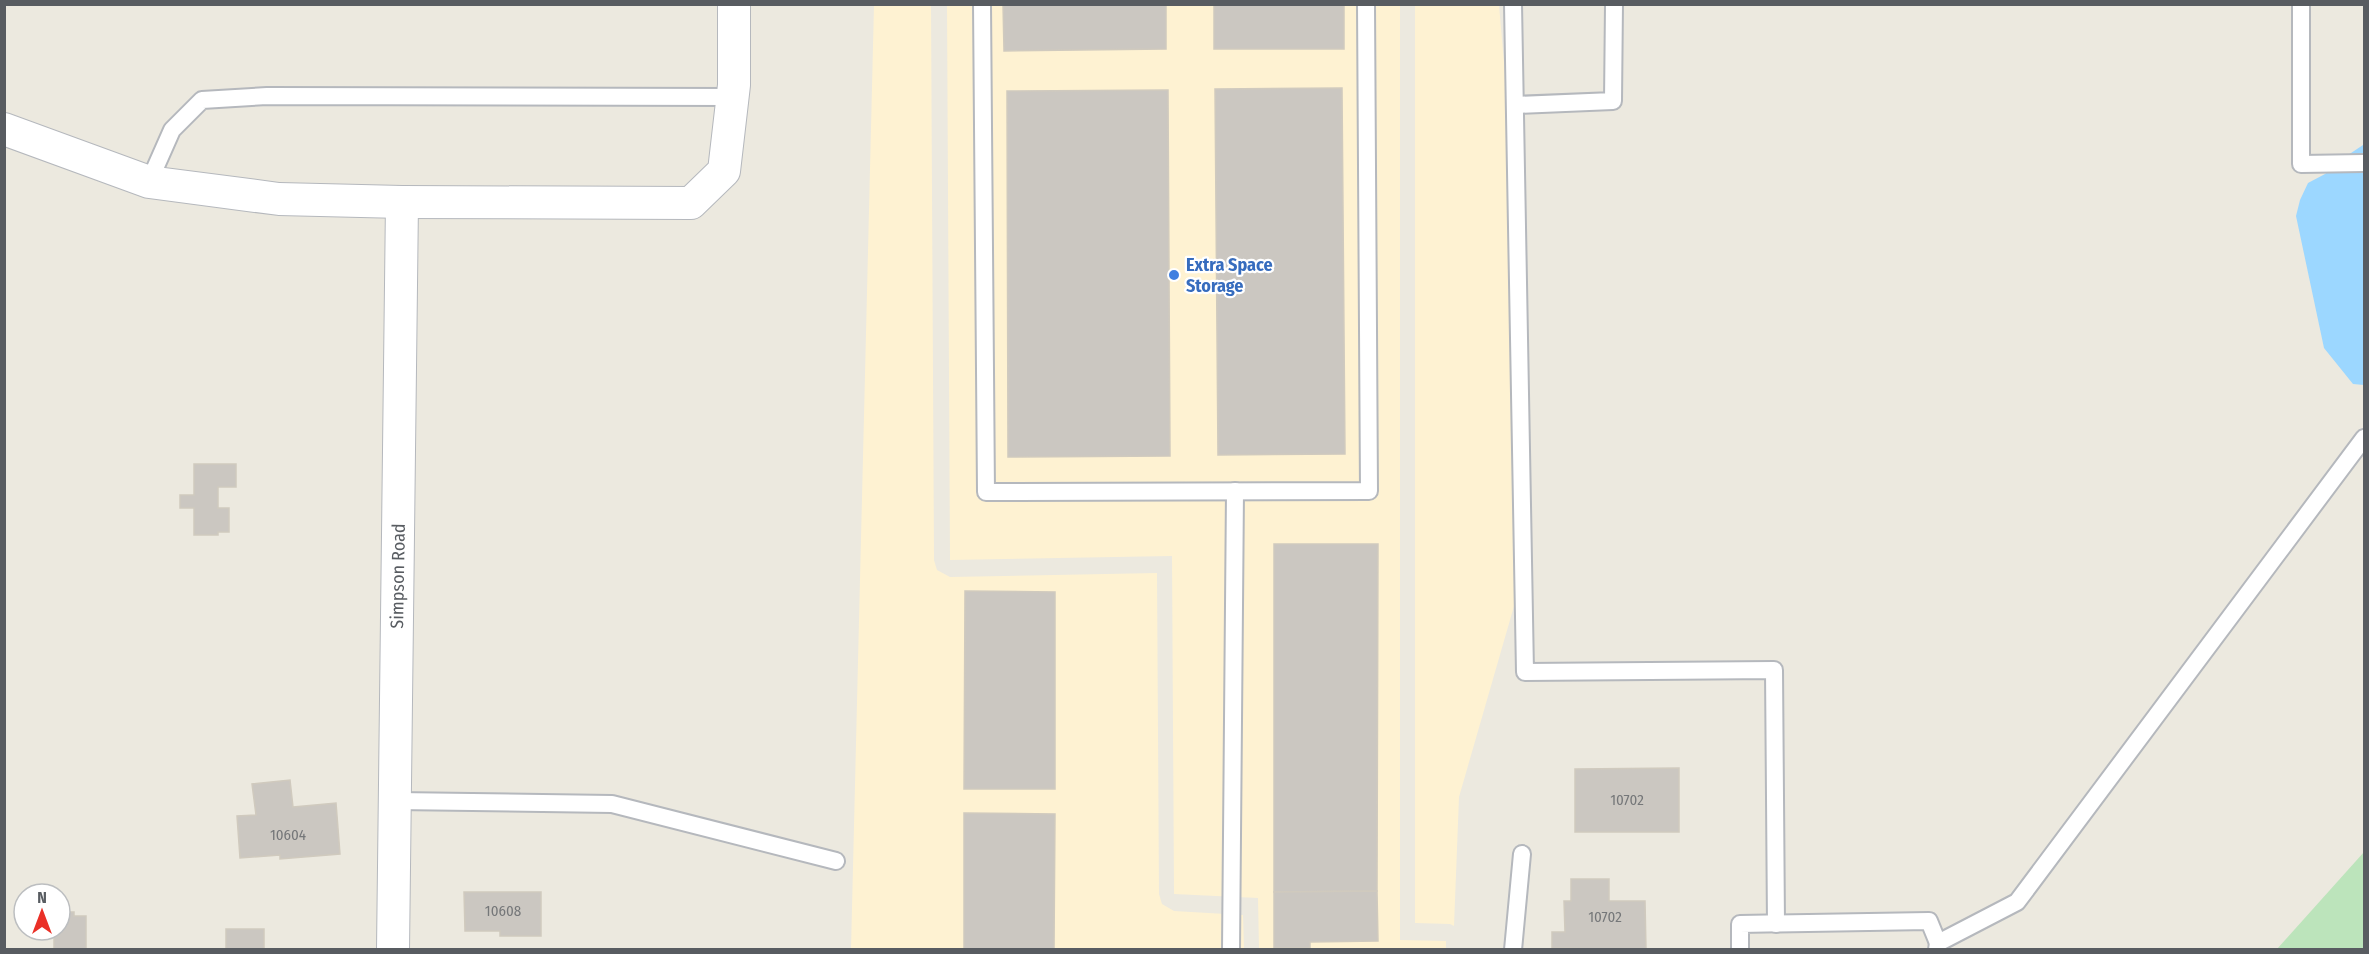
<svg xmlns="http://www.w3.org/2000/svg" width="2369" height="954" font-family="'Fira Sans Condensed',sans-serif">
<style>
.commercial{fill:#fef2d2}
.green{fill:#bce4bb}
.water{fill:#9cd7ff}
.building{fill:#cbc7c1;stroke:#d0cabe;stroke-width:1.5}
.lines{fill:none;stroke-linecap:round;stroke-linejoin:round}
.lane-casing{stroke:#b5b8bd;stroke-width:20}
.street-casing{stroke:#b5b8bd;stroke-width:34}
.lane{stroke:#fff;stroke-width:16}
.street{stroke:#fff;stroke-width:32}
.shop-dot{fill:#3f7fe0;stroke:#fff;stroke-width:2}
.labels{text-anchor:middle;stroke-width:4.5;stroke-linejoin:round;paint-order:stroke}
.number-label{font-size:15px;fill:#757779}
.shop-label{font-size:18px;font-weight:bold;fill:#366cbe;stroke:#fff;text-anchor:start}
.street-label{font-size:18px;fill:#585c61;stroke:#fff}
</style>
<rect width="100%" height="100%" fill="#ece9df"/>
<g class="commercial">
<path d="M 874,5 L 931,5 L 934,560 L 937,570 L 950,577 L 1157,573 L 1159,894 L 1162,904 L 1174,911 L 1243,915 L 1244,949 L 851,949 Z"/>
<path d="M 947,5 L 1400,5 L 1400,940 L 1446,941 L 1446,949 L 1259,949 L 1258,898 L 1174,894 L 1172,556 L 950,560 Z"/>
<path d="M 1415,5 L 1499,5 L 1515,190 L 1529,554 L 1459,797 L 1454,926 L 1450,924 L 1415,923 Z"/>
</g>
<path class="green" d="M 2364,852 L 2364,949 L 2277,949 Z"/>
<path class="water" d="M 2364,140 L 2364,385 L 2353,384 L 2324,348 L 2296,216 L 2300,200 L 2308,183 L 2325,174 L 2342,159 L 2363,145 Z"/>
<g class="building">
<path d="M 1003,4 L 1166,4 L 1166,49 L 1004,51 Z"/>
<rect x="1214" y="4" width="130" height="45"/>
<path d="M 1342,88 L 1345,454 L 1218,455 L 1215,89 Z"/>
<path d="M 1168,90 L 1170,456 L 1008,457 L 1007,91 Z"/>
<path d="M 194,464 L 236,464 L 236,487 L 218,487 L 218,508 L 229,508 L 229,532 L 218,532 L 218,535 L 194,535 L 194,508 L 180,508 L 180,495 L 194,495 Z"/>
<path d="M 1274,544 L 1378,544 L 1377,891 L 1274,892 Z"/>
<path d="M 965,591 L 1055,592 L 1055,789 L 964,789 Z"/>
<path d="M 1679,768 L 1679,832 L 1575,832 L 1575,769 Z"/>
<path d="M 290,780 L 293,807 L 336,803 L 340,854 L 280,859 L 280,855 L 240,858 L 237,816 L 256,815 L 252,784 Z"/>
<path d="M 964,813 L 1055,814 L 1054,950 L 964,950 Z"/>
<path d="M 1571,879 L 1609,879 L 1609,901 L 1645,901 L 1646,950 L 1552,948 L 1552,932 L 1565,932 L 1564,901 L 1571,901 Z"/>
<path d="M 1377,891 L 1378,941 L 1310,942 L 1310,948 L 1274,948 L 1274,892 Z"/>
<path d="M 464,892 L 541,892 L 541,936 L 500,936 L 500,931 L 465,931 Z"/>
<path d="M 65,912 L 74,912 L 74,916 L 86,916 L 86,950 L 54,950 L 54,930 L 60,930 L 60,916 L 65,916 Z"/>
<rect x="226" y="929" width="38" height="21"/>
</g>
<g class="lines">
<g class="lane-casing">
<g id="lane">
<path d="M 982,4 L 986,492 L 1369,491 L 1366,4"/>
<path d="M 1513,4 L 1525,672 L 1774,670 L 1776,924"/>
<path d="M 2301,4 L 2301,164 L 2364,163"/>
<path d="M 1515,105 L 1613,101 L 1614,4"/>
<path d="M 149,182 L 172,130 L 202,100 L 267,96 L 733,97"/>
<path d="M 396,801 L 612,804 L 836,861"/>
<path d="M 1231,950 L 1235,491"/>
<path d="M 1513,950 L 1522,854"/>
<path d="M 1740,950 L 1740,924 L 1929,921 L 1938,943"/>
<path d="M 1937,950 L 1938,943 L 2017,902 L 2364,438"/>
</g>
</g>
<g class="street-casing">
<g id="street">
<path d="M 4,129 L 149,182 L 279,199 L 402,202 L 691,203 L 724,171 L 734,85 L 734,4"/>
<path d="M 393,950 L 402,202"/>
</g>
</g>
<use href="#lane" class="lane"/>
<use href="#street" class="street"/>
</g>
<circle class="shop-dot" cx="1174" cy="275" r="6"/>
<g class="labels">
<g class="number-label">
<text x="1627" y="805">10702</text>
<text x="288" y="840">10604</text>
<text x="503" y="916">10608</text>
<text x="1605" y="922">10702</text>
</g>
<g class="shop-label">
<text x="1186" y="271">Extra Space<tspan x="1186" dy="21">Storage</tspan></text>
</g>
<g class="street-label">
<text transform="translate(398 576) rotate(-89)" y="6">Simpson Road</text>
</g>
</g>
<rect width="2369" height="954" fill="none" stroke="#585c61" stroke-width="12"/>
<g transform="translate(42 912)"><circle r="28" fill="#ffffff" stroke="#bcbec0" stroke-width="1.5"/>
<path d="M0-4.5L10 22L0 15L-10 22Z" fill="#ea3027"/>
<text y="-9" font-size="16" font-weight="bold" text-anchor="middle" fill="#585c61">N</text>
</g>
</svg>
